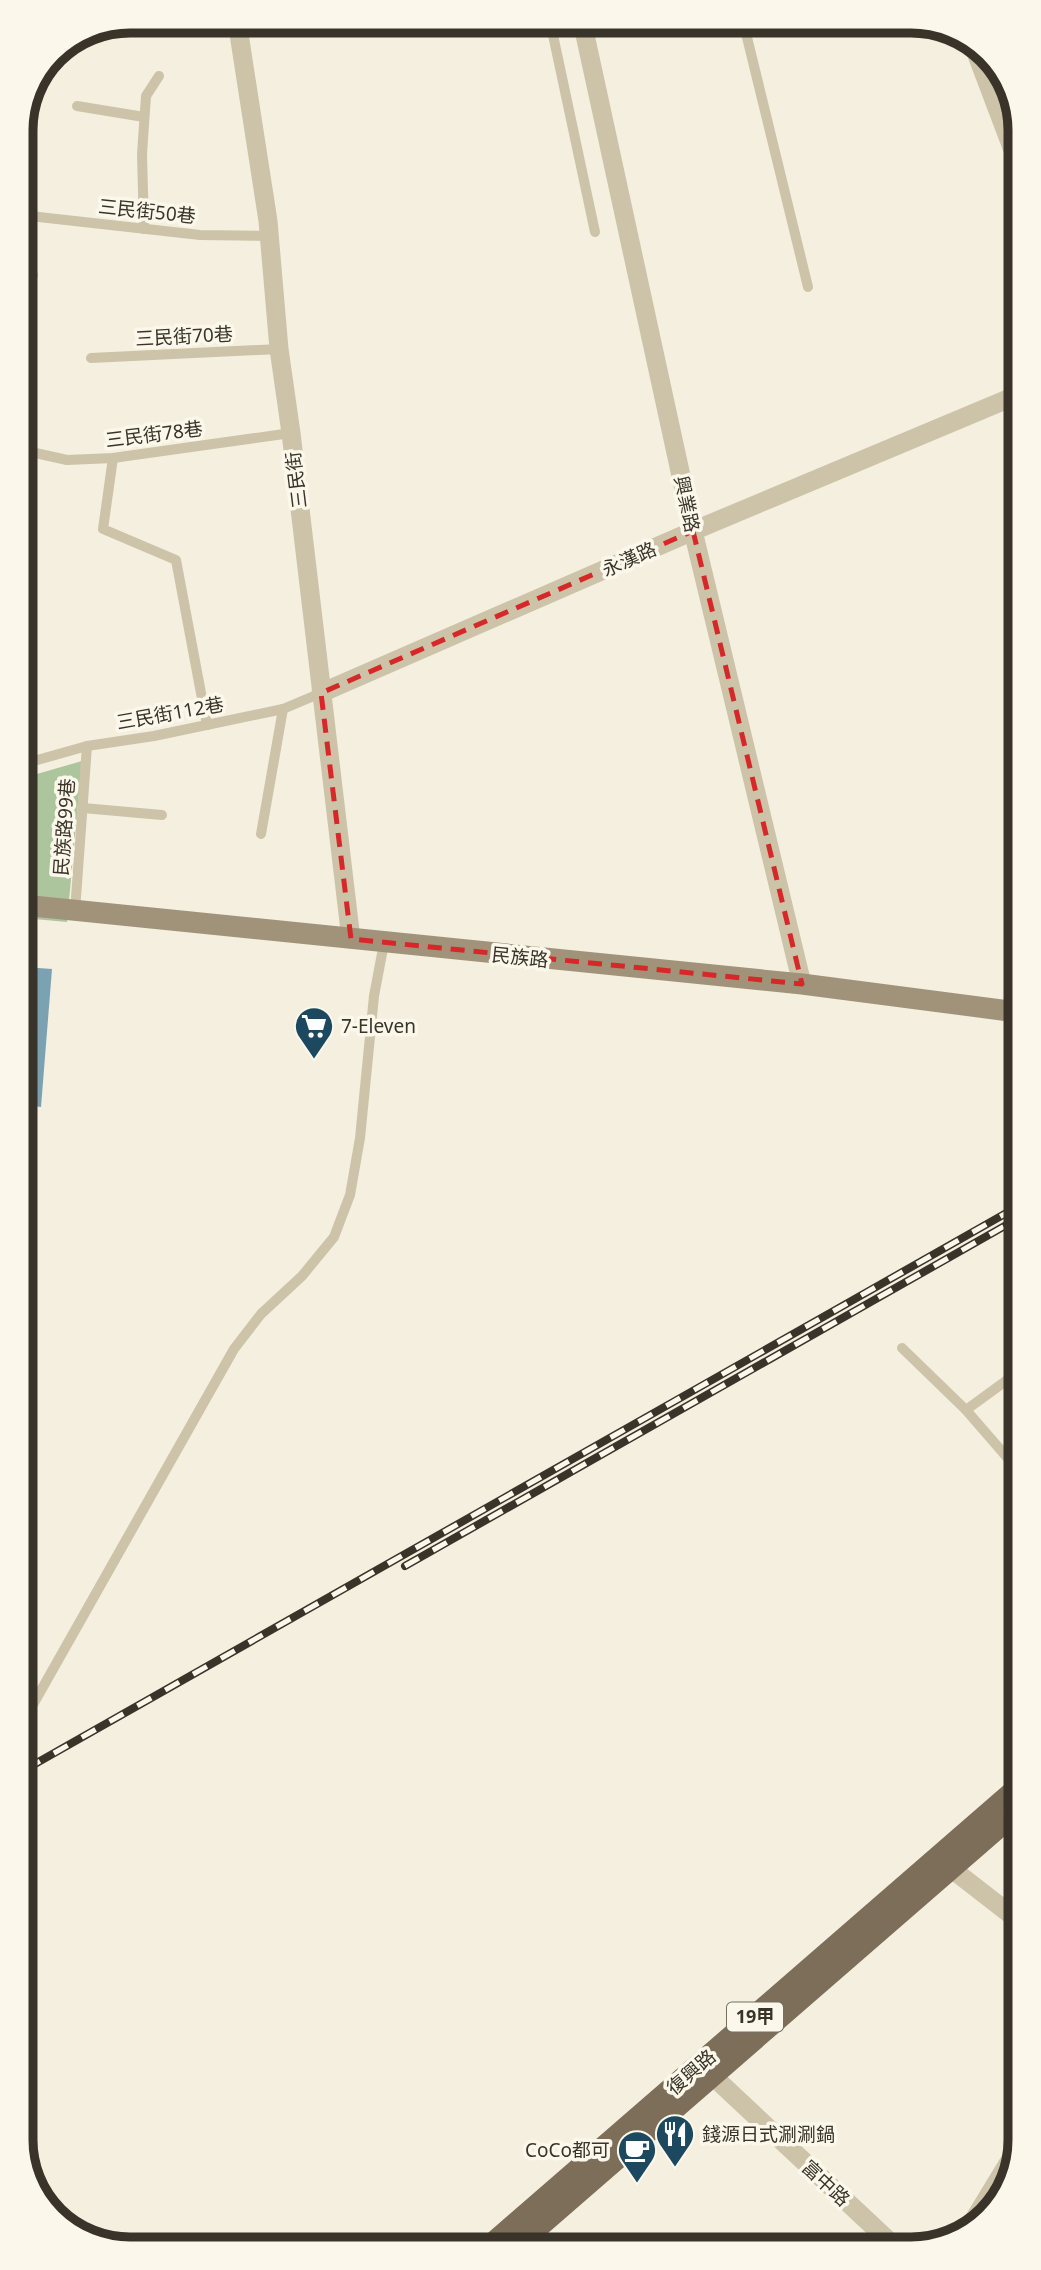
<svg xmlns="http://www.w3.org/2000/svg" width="1041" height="2270" font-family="'Noto Sans','Noto Sans TC',sans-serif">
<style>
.green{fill:#adc59d}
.water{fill:#7ba2b3}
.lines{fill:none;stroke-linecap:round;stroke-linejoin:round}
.lane{stroke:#cdc3a9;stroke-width:10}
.street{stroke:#cdc3a9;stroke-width:19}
.secondary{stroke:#a1937a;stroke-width:21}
.primary{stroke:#7d6e59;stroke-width:21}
.rail-casing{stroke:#3a3329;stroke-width:8}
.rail{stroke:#fbf8eb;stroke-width:5;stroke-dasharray:16;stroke-linecap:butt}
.marked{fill:none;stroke:#d62828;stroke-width:5;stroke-dasharray:14 9;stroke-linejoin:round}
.labels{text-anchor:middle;stroke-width:7;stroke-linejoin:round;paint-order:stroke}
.shield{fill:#fbf8eb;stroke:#746e63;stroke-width:2}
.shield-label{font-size:18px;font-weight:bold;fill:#3a3329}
.street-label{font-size:19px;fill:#3a3329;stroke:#fbf8eb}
.poi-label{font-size:19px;fill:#3a3329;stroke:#fbf8eb;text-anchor:start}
.rim{fill:none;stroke:#3a3329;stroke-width:9}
</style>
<rect width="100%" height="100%" fill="#f4efde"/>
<path class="green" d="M 82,761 L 67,922 L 23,918 L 23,778 Z"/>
<path class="water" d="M 24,967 L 52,969 L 41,1107 L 24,1105 Z"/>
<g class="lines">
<g class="lane">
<path d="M 550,21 L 595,232"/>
<path d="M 743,21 L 808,287"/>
<path d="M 77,106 L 144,117"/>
<path d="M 21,215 L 200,235 L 270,236"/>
<path d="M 144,229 L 142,154 L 146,96 L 159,76"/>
<path d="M 22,297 L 33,275"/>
<path d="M 91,358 L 279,349"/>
<path d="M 22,450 L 67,460 L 113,458 L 291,433"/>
<path d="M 113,458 L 103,529 L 176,560 L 207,725"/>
<path d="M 23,764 L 87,746 L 154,736 L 283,709 L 321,693"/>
<path d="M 83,808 L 162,815"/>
<path d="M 261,834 L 283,709"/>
<path d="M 75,911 L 87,746"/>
<path d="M 902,1348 L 966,1410 L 1018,1470"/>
<path d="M 966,1410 L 1018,1372"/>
<path d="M 26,1717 L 234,1349 L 261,1314 L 302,1276 L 334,1237 L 350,1195 L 360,1138 L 374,996 L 384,943"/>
</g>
<g class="street">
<path d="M 237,21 L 268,221 L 279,349 L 291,433 L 351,939"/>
<path d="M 582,21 L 693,531 L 802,984"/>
<path d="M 972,42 L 1014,153"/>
<path d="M 321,693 L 693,531 L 1015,396"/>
<path d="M 939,1859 L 1019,1921"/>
<path d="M 701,2065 L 891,2243"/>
<path d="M 972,2223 L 1017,2149"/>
</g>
<path class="secondary" d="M 23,905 L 802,984 L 1017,1012"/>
<g class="primary">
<path d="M 489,2246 L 1019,1786"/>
<path d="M 517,2246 L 1019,1810"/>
</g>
<g class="rail-casing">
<g id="rail">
<path d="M 405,1566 L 1017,1219"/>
<path d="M 26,1769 L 1017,1207"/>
</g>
</g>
<use href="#rail" class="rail"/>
</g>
<path class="marked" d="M 693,531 L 802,984 L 351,939 L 321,693 Z"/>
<defs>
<g id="supermarket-pin" transform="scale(2.0125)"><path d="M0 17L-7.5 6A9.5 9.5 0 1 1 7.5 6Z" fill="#1c495f" stroke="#fbf8eb"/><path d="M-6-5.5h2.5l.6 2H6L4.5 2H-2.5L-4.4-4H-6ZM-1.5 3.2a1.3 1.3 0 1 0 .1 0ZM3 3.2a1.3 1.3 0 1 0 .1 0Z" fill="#fff"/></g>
<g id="restaurant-pin" transform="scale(2.0125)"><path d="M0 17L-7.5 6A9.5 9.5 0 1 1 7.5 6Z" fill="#1c495f" stroke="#fbf8eb"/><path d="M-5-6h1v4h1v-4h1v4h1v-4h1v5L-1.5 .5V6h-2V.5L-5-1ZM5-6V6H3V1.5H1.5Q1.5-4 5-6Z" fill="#fff"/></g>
<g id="cafe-pin" transform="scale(2.0125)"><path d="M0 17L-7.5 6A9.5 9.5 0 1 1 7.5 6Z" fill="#1c495f" stroke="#fbf8eb"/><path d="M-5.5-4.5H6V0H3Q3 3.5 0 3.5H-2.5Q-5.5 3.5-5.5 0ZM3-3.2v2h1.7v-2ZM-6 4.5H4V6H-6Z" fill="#fff"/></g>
</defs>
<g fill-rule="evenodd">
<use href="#supermarket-pin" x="314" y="1026"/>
<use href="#restaurant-pin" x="675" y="2134"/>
<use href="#cafe-pin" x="637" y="2150"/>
</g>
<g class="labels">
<rect class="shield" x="727" y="2002.5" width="56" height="29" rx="5"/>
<g class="shield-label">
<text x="755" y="2023">19甲</text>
</g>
<g class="street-label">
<text transform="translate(147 211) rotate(6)" y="7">三民街50巷</text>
<text transform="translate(184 336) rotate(-3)" y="7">三民街70巷</text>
<text transform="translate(154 434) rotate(-7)" y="7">三民街78巷</text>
<text transform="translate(296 480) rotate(-97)" y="7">三民街</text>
<text transform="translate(687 504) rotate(78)" y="7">興業路</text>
<text transform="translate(629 559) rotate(-24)" y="7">永漢路</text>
<text transform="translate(170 713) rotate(-10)" y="7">三民街112巷</text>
<text transform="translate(64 827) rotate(-86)" y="7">民族路99巷</text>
<text transform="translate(520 957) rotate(6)" y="7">民族路</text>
<text transform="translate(691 2072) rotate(-41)" y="7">復興路</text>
<text transform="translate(826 2183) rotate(43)" y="7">富中路</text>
</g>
<g class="poi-label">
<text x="341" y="1033">7-Eleven</text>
<text x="702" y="2141">錢源日式涮涮鍋</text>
<text x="610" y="2157" text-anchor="end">CoCo都可</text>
</g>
</g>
<path d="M0 0H1041V2270H0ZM130 33H911A97 97 0 0 1 1008 130V2140A97 97 0 0 1 911 2237H130A97 97 0 0 1 33 2140V130A97 97 0 0 1 130 33Z" fill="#fbf8eb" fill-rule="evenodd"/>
<path class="rim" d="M130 33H911A97 97 0 0 1 1008 130V2140A97 97 0 0 1 911 2237H130A97 97 0 0 1 33 2140V130A97 97 0 0 1 130 33Z"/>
</svg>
